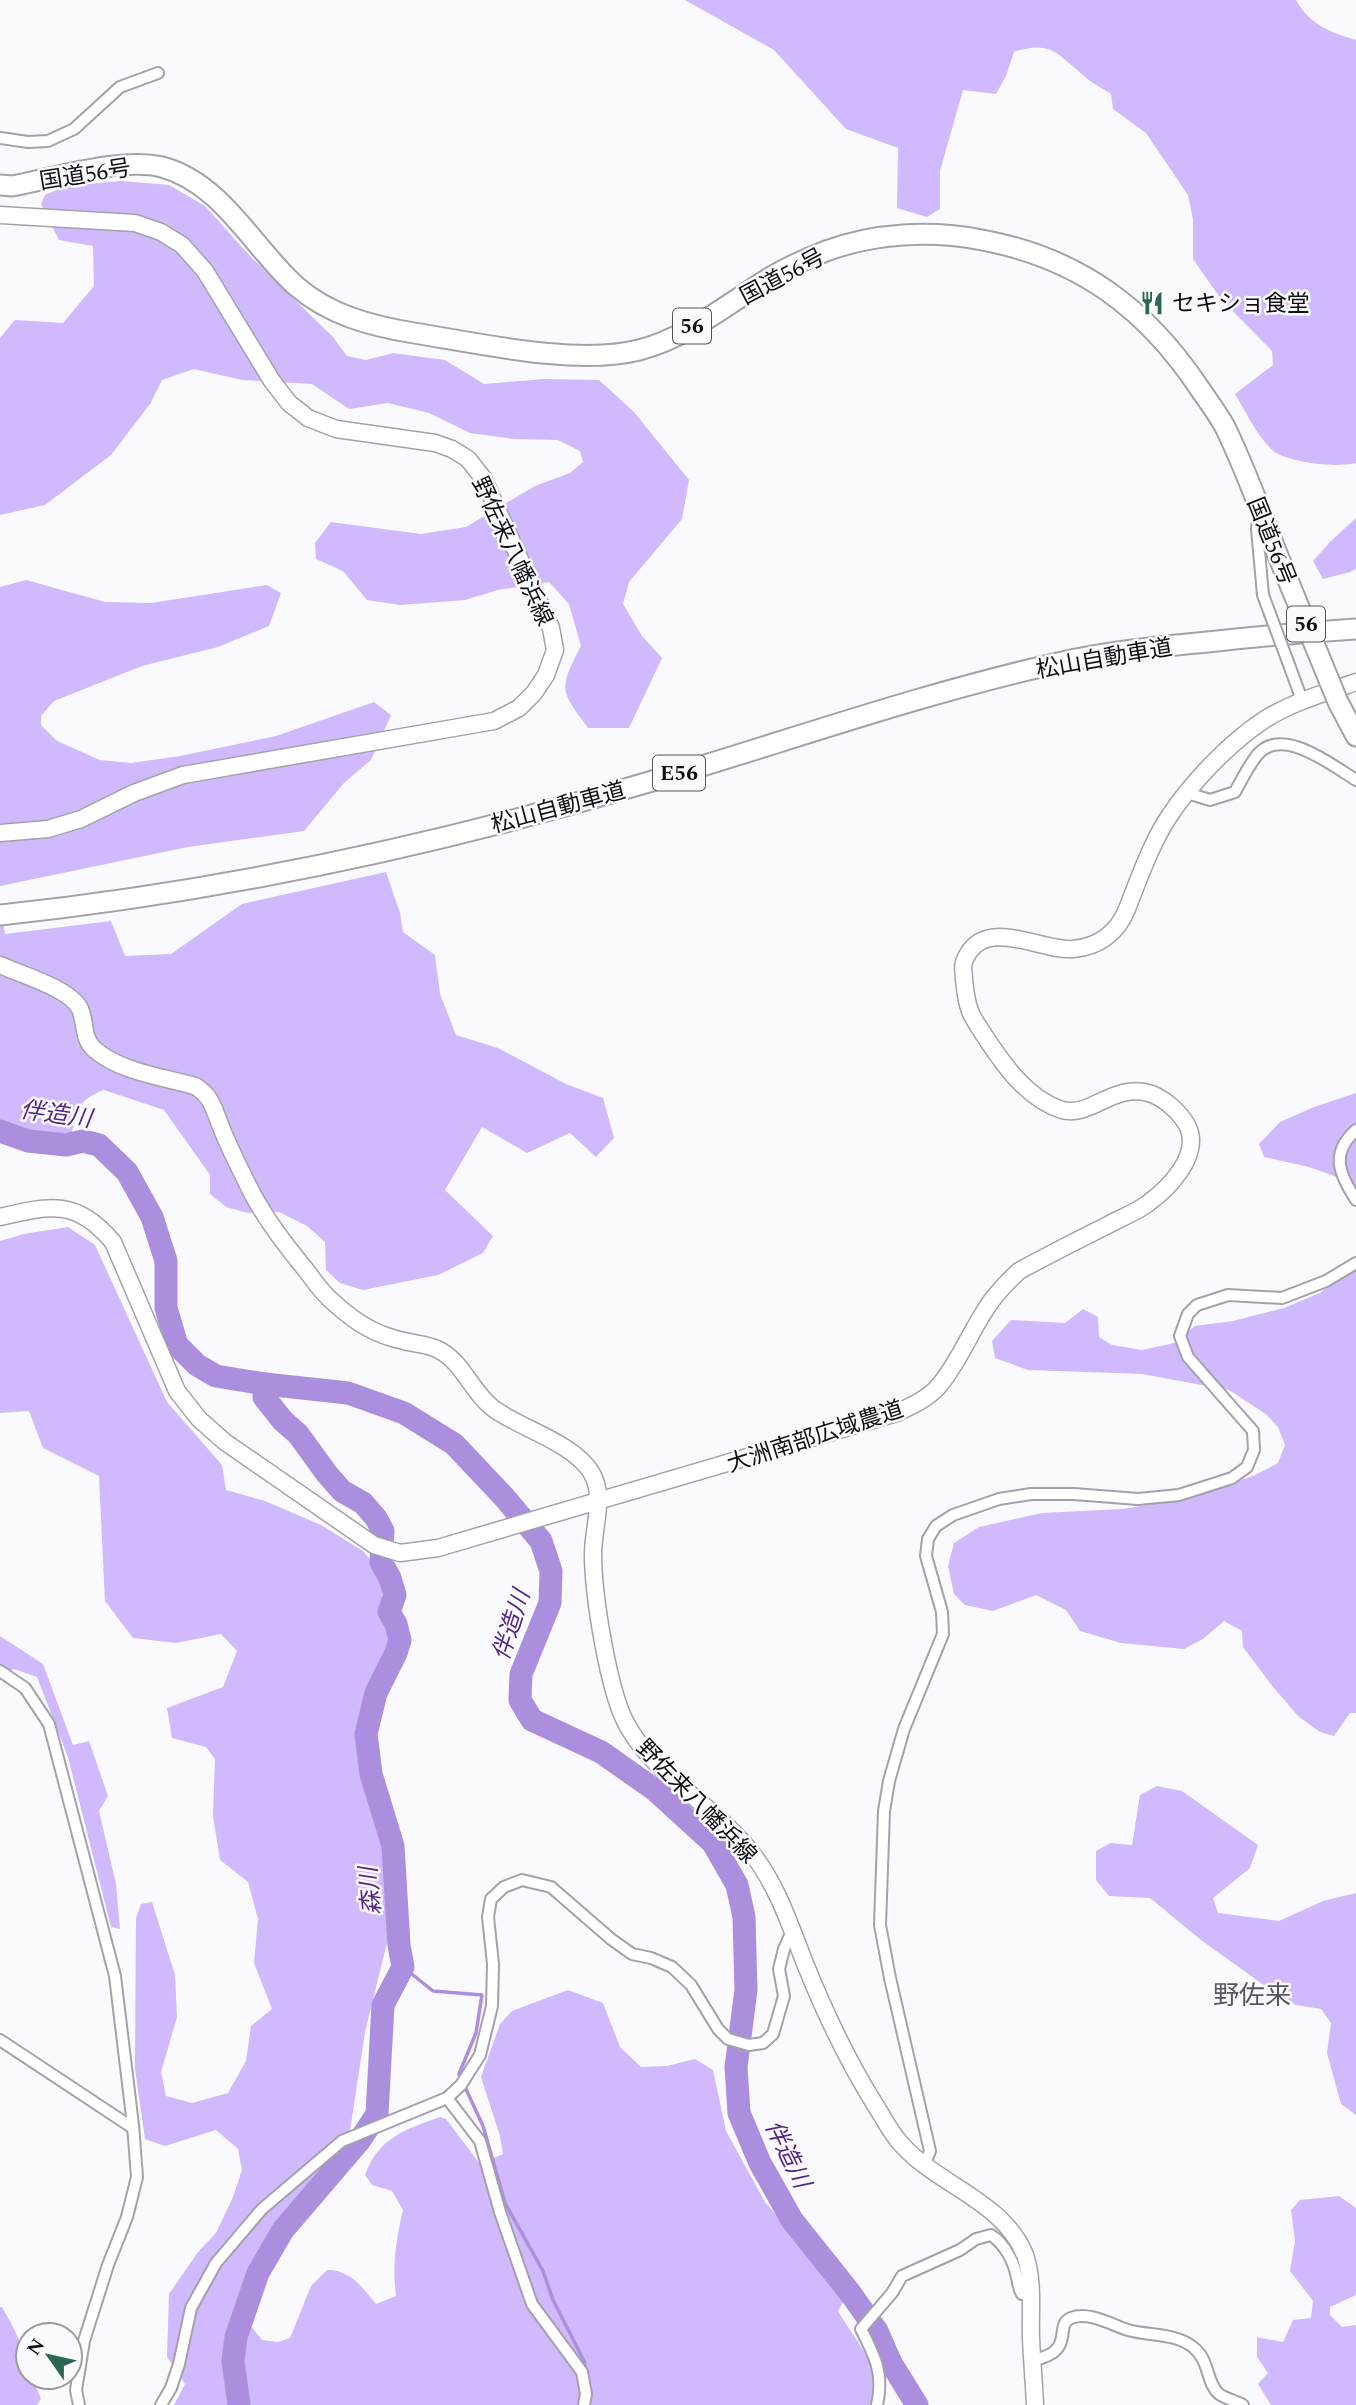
<svg xmlns="http://www.w3.org/2000/svg" width="1356" height="2405" font-family="Spectral,'Noto Sans JP',serif">
<style>
.forest{fill:#d0b9fc}
.lines{fill:none;stroke-linecap:round;stroke-linejoin:round}
.stream{stroke:#ac8edf;stroke-width:3.5}
.river{stroke:#ac8edf;stroke-width:23}
.street-casing{stroke:#a4a1ab;stroke-width:14}
.secondary-casing{stroke:#a4a1ab;stroke-width:19}
.highway-casing{stroke:#a4a1ab;stroke-width:23}
.street{stroke:#fff;stroke-width:10}
.secondary{stroke:#fff;stroke-width:16}
.highway{stroke:#fff;stroke-width:19}
.street-bridge-casing{stroke:#a4a1ab;stroke-width:14;stroke-linecap:butt}
.highway-bridge-casing{stroke:#a4a1ab;stroke-width:23;stroke-linecap:butt}
.street-bridge{stroke:#fff;stroke-width:10}
.highway-bridge{stroke:#fff;stroke-width:19}
.labels{text-anchor:middle;stroke-width:5;stroke-linejoin:round;paint-order:stroke}
.shield{fill:#faf9fd;stroke:#565559;stroke-width:2}
.shield-label{font-size:21px;font-weight:bold;fill:#100f13}
.street-label{font-size:23px;fill:#100f13;stroke:#faf9fd}
.poi-label{font-size:23px;fill:#100f13;stroke:#faf9fd;text-anchor:start}
.water-label{font-size:24px;font-style:italic;fill:#532887;stroke:#faf9fd}
.quarter-label{font-size:26px;fill:#58555e;stroke:#faf9fd}
</style>
<rect width="100%" height="100%" fill="#faf9fd"/>
<g class="forest">
<path d="M 685,0 L 1296,0 C 1310,25 1330,32 1356,40 L 1356,463 C 1337,468 1285,463 1271,449 C 1256,434 1246,412 1235,394 L 1273,365 L 1272,351 L 1221,299 L 1193,259 L 1193,219 L 1188,195 L 1146,133 L 1113,109 L 1111,94 C 1102,88 1091,83 1083,75 C 1057,54 1051,40 1014,52 L 1006,76 L 996,94 L 963,90 L 940,171 L 940,209 L 927,217 L 897,208 L 898,148 L 846,129 L 774,50 Z"/>
<path d="M 121,181 L 169,185 L 205,206 L 250,256 L 333,337 L 347,356 L 366,360 L 393,353 L 445,360 L 484,384 L 544,379 L 599,380 L 634,412 L 689,480 L 682,519 L 629,582 L 623,604 L 642,636 L 662,658 L 629,728 L 588,728 C 559,689 559,689 581,646 L 569,604 L 549,582 L 498,590 L 465,600 L 400,605 L 367,600 L 343,571 L 316,559 L 315,543 L 331,522 L 421,534 L 466,527 L 535,486 L 570,473 L 583,462 L 580,451 L 558,440 L 513,439 L 470,433 L 429,413 L 388,403 L 349,409 L 312,384 L 242,380 L 194,369 L 162,380 L 150,404 L 111,455 L 45,505 L 0,515 L 0,338 L 15,320 L 63,323 L 94,286 L 93,246 L 59,240 L 41,204 L 45,195 L 66,186 Z"/>
<path d="M 1356,518 L 1356,569 L 1350,572 L 1323,579 L 1313,561 L 1330,542 Z"/>
<path d="M 26,580 L 105,602 L 151,603 L 267,585 L 281,593 L 269,626 L 218,647 L 142,666 L 54,701 L 41,716 L 41,725 L 57,741 L 100,760 L 131,763 L 180,756 L 276,736 L 374,702 L 391,715 L 371,760 L 344,783 L 304,831 L 188,847 L 0,886 L 0,587 Z"/>
<path d="M 386,872 L 400,913 L 403,932 L 435,955 L 440,994 L 456,1035 L 498,1048 L 566,1084 L 603,1098 L 614,1138 L 596,1157 L 570,1133 L 527,1153 L 482,1127 L 445,1190 L 493,1236 L 483,1253 L 438,1275 L 363,1290 L 340,1283 L 326,1270 L 325,1242 L 307,1226 L 279,1212 L 248,1213 L 226,1207 L 210,1194 L 210,1175 L 164,1110 L 104,1090 C 79,1100 77,1107 72,1133 L 25,1134 L 0,1123 L 0,904 L 5,934 L 111,921 L 125,956 L 171,954 L 242,904 Z"/>
<path d="M 1356,1093 L 1356,1194 L 1345,1180 L 1309,1167 L 1264,1157 L 1259,1144 L 1280,1122 L 1314,1107 Z"/>
<path d="M 68,1227 L 95,1245 L 167,1402 L 222,1465 L 226,1490 L 265,1501 L 321,1525 L 363,1551 L 373,1563 L 384,1583 L 381,1606 L 390,1648 L 361,1721 L 363,1758 L 392,1824 L 401,1869 L 401,1904 L 386,1947 L 365,2032 L 350,2131 L 355,2155 L 315,2204 L 289,2217 L 264,2248 L 243,2296 L 251,2326 L 262,2340 L 278,2342 L 290,2338 L 311,2286 L 327,2270 C 351,2270 362,2287 376,2304 L 396,2296 C 392,2265 396,2240 403,2210 L 392,2191 L 372,2185 L 365,2175 C 378,2138 406,2129 440,2117 L 446,2119 L 480,2164 L 503,2154 L 500,2136 L 481,2077 L 500,2024 L 512,2011 L 568,1990 L 603,2003 L 620,2047 L 641,2067 L 667,2066 L 695,2059 L 713,2070 L 726,2131 L 765,2202 L 820,2266 L 844,2301 L 838,2311 C 856,2343 884,2366 870,2405 L 174,2405 L 185,2384 L 167,2357 L 169,2294 L 198,2252 L 216,2233 L 233,2197 L 242,2170 L 238,2149 L 216,2130 L 165,2146 L 145,2139 L 135,2069 L 136,1918 L 141,1904 L 152,1902 L 175,1975 L 177,2017 L 161,2072 L 166,2096 L 192,2103 L 228,2093 L 246,2061 L 251,2026 L 272,2009 L 254,1963 L 258,1919 L 248,1882 L 220,1860 L 213,1816 L 215,1759 L 206,1747 L 172,1738 L 167,1708 L 223,1687 L 237,1651 L 221,1634 L 176,1643 L 133,1638 L 105,1601 L 99,1476 L 43,1448 L 29,1411 L 0,1413 L 0,1241 L 24,1234 Z"/>
<path d="M 1356,1262 L 1356,1713 L 1350,1713 L 1334,1736 L 1320,1732 L 1299,1717 L 1273,1687 L 1243,1647 L 1242,1631 L 1224,1621 L 1203,1639 L 1184,1649 L 1121,1643 L 1080,1631 L 1066,1610 L 1036,1595 L 993,1611 L 965,1605 L 954,1594 L 948,1566 L 954,1543 L 979,1527 L 1042,1513 L 1123,1509 L 1198,1496 L 1255,1475 L 1278,1463 L 1285,1445 L 1278,1427 L 1267,1415 L 1229,1390 L 1142,1374 L 1028,1370 L 995,1358 L 992,1341 L 1011,1320 L 1065,1323 L 1083,1309 L 1098,1317 L 1099,1337 L 1112,1345 L 1142,1350 L 1174,1343 L 1195,1326 L 1233,1321 L 1284,1308 L 1320,1293 Z"/>
<path d="M 0,1636 L 43,1664 L 73,1745 L 89,1741 L 108,1796 L 99,1811 L 116,1884 L 120,1929 L 111,1927 L 68,1757 L 37,1677 L 14,1669 L 0,1673 Z"/>
<path d="M 1157,1786 L 1182,1791 L 1258,1845 L 1250,1868 L 1213,1898 L 1218,1913 L 1279,1921 L 1323,1901 L 1356,1893 L 1356,2115 L 1341,2104 L 1327,2053 L 1331,2023 L 1321,2009 L 1296,2005 L 1279,1996 L 1201,1940 L 1150,1898 L 1109,1896 L 1096,1880 L 1096,1851 L 1110,1843 L 1132,1845 L 1140,1795 Z"/>
<path d="M 1339,2196 L 1356,2208 L 1356,2295 L 1330,2307 L 1330,2315 L 1342,2327 L 1356,2325 L 1356,2405 L 1271,2405 L 1258,2384 L 1268,2373 L 1257,2357 L 1257,2337 L 1283,2342 L 1293,2320 L 1311,2318 L 1313,2301 L 1290,2271 L 1295,2241 L 1291,2210 L 1300,2200 Z"/>
<path d="M 0,2307 L 2,2307 C 14,2328 28,2353 28,2377 L 32,2377 L 41,2399 L 37,2405 L 0,2405 Z"/>
</g>
<g class="lines">
<path class="stream" d="M 403,1967 L 433,1991 L 482,1995 L 476,2033 L 459,2074 L 483,2126 L 505,2203 L 543,2271 L 553,2300 L 584,2361 L 589,2389"/>
<g class="river">
<path d="M 0,1131 L 28,1141 L 66,1145 L 83,1141 L 99,1145 L 127,1172 L 152,1217 L 166,1261 L 166,1308 L 177,1345 L 197,1365 L 216,1376 L 265,1384 L 348,1393 L 404,1413 L 454,1444 L 505,1498 L 541,1541 L 551,1571 L 550,1603 L 521,1674 L 520,1700 L 532,1720 L 601,1752 L 655,1790 L 713,1843 L 737,1885 L 744,1917 L 746,1990 L 736,2067 L 739,2113 L 760,2163 L 792,2220 L 851,2294 L 877,2331 L 891,2363 L 917,2405"/>
<path d="M 239,2405 L 233,2361 L 236,2337 L 258,2273 L 283,2230 L 360,2140 L 377,2114 L 383,2005 L 403,1967 L 399,1945 L 393,1846 L 371,1774 L 366,1734 L 376,1693 L 396,1653 L 400,1640 L 396,1624 L 389,1612 L 395,1595 L 390,1578 L 381,1562 L 383,1531 L 376,1518 L 363,1503 L 342,1491 L 327,1474 L 298,1434 L 283,1421 L 264,1397 L 265,1384"/>
</g>
<g class="street-casing">
<g id="street">
<path d="M 0,138 L 28,142 L 48,141 L 74,129 L 120,87 L 158,73"/>
<path d="M 1259,514 L 1257,529 L 1263,595"/>
<path d="M 1288,662 L 1302,700"/>
<path d="M 1187,793 L 1210,800 L 1235,792 C 1242,779 1249,765 1258,754 C 1283,726 1333,766 1356,780"/>
<path d="M 1356,1130 C 1330,1153 1339,1174 1356,1200"/>
<path d="M 0,1671 L 25,1688 L 49,1724 L 115,1976 L 133,2125 L 137,2177 L 127,2217 L 108,2265 L 84,2341 L 76,2390 L 79,2405"/>
<path d="M 0,2040 L 133,2128"/>
<path d="M 447,2098 L 480,2141 L 500,2212 L 532,2304 L 582,2372 L 586,2394 L 584,2405"/>
<path d="M 924,2166 L 930,2151 L 890,1978 L 880,1925 L 884,1811 L 889,1781 L 904,1729 L 943,1634 L 942,1612 L 926,1556 L 928,1539 L 936,1526 L 953,1515 L 999,1499 L 1031,1494 L 1074,1494 L 1138,1499 L 1179,1495 L 1232,1478 L 1247,1467 L 1254,1450 L 1253,1431 L 1188,1357 L 1180,1336 L 1188,1314 L 1197,1305 L 1228,1295 L 1282,1298 L 1326,1281 L 1356,1263"/>
<path d="M 1033,2360 C 1077,2352 1053,2325 1071,2318 C 1089,2311 1112,2325 1128,2330 C 1149,2336 1177,2333 1194,2348 C 1210,2361 1206,2383 1219,2394 C 1226,2399 1236,2401 1243,2405"/>
<path d="M 161,2405 L 171,2388 L 179,2364 L 191,2308 L 216,2263 L 262,2209 L 342,2141 L 447,2098 L 461,2085 L 480,2055 L 492,2006 L 493,1964 L 488,1917 L 491,1899 L 504,1887 L 522,1880 L 551,1887 L 611,1939 L 632,1954 L 651,1958 L 672,1967 L 691,1985 L 718,2029 L 728,2039 L 749,2045 L 763,2043 L 773,2034 L 784,1996 L 779,1969 L 784,1949 L 792,1931"/>
<path d="M 877,2405 C 884,2373 875,2357 861,2329 L 892,2293 L 902,2276 L 960,2250 L 976,2239 L 991,2235 C 1005,2244 1014,2262 1017,2278 C 1019,2284 1018,2288 1022,2294 L 1030,2294"/>
</g>
</g>
<g class="secondary-casing">
<g id="secondary">
<path d="M 0,215 L 135,223 L 161,232 L 182,245 L 205,271 L 272,381 L 289,403 L 308,418 L 336,429 L 435,443 L 452,449 L 468,459 L 483,478 L 551,628 L 555,650 L 546,675 L 534,693 L 519,708 L 494,721 L 183,775 L 134,793 L 81,819 L 48,829 L 0,833"/>
<path d="M 0,965 C 20,974 71,989 80,1009 C 86,1022 82,1038 94,1049 C 120,1072 163,1077 195,1086 C 212,1096 214,1110 221,1127 C 230,1150 242,1173 253,1195 C 268,1223 286,1246 306,1270 C 314,1281 322,1293 333,1302 C 355,1322 375,1335 404,1341 C 415,1344 427,1344 437,1349 C 463,1361 471,1392 494,1409 C 522,1429 573,1443 591,1472 C 606,1496 593,1527 593,1554 C 593,1593 608,1691 627,1725 C 657,1779 718,1807 754,1856 C 778,1888 790,1925 804,1961 C 824,2011 846,2058 874,2103 C 882,2115 888,2128 897,2139 C 932,2184 1003,2199 1025,2255 C 1034,2281 1030,2312 1031,2338 C 1032,2361 1034,2383 1035,2405"/>
<path d="M 0,1217 C 51,1205 76,1199 113,1242 L 177,1391 L 199,1419 L 225,1442 L 374,1545 L 400,1553 L 438,1548 L 897,1413 C 911,1406 927,1399 938,1387 C 957,1365 968,1337 984,1312 C 993,1296 1006,1283 1019,1271 C 1048,1255 1078,1240 1108,1225 C 1120,1218 1135,1213 1147,1204 C 1168,1189 1201,1156 1188,1127 C 1181,1113 1166,1100 1152,1094 C 1115,1081 1091,1118 1062,1110 C 1027,1099 1003,1064 984,1035 C 979,1027 973,1019 970,1011 C 966,1001 965,989 964,979 C 964,973 962,967 964,962 C 982,913 1041,952 1073,949 C 1099,947 1118,932 1127,909 C 1139,879 1150,846 1168,818 C 1191,783 1229,743 1264,720 C 1292,702 1325,693 1356,682"/>
</g>
</g>
<g class="highway-casing">
<g id="highway">
<path d="M 0,185 L 12,186 C 54,178 122,157 162,167 C 222,183 253,248 296,286 C 329,315 371,326 414,333 C 478,343 576,366 639,350 C 687,338 729,303 771,277 C 788,267 808,258 826,251 C 875,233 931,230 982,240 C 1079,258 1146,308 1200,389 C 1208,401 1218,414 1225,427 C 1244,466 1259,506 1274,546"/>
<path d="M 1338,702 L 1356,736"/>
<path d="M 0,915 C 219,892 438,845 649,782 C 785,742 919,694 1058,663 C 1110,651 1164,646 1217,641 C 1263,636 1310,632 1356,629"/>
</g>
</g>
<use href="#street" class="street"/>
<use href="#secondary" class="secondary"/>
<use href="#highway" class="highway"/>
<g class="street-bridge-casing">
<path id="street-bridge" d="M 1263,595 L 1288,662"/>
</g>
<g class="highway-bridge-casing">
<path id="highway-bridge" d="M 1274,546 L 1338,702"/>
</g>
<use href="#street-bridge" class="street-bridge"/>
<use href="#highway-bridge" class="highway-bridge"/>
</g>
<defs>
<g id="restaurant-bare" transform="scale(1.89)"><path d="M-5-6h1v4h1v-4h1v4h1v-4h1v5L-1.5 .5V6h-2V.5L-5-1ZM5-6V6H3V1.5H1.5Q1.5-4 5-6Z" fill="#2b6751" stroke="#faf9fd" stroke-width="2.5" paint-order="stroke"/></g>
</defs>
<g fill-rule="evenodd">
<use href="#restaurant-bare" x="1152" y="303"/>
</g>
<g class="labels">
<g class="shield">
<rect x="673" y="308.5" width="38" height="35" rx="5"/>
<rect x="1287" y="606.5" width="38" height="35" rx="5"/>
<rect x="653" y="755.5" width="52" height="35" rx="5"/>
</g>
<g class="shield-label">
<text x="692" y="333">56</text>
<text x="1306" y="631">56</text>
<text x="679" y="780">E56</text>
</g>
<g class="street-label">
<text transform="translate(85 174) rotate(-9)" y="8">国道56号</text>
<text transform="translate(782 276) rotate(-28)" y="8">国道56号</text>
<text transform="translate(1272 541) rotate(68)" y="8">国道56号</text>
<text transform="translate(513 551) rotate(65)" y="8">野佐来八幡浜線</text>
<text transform="translate(1104 658) rotate(-10)" y="8">松山自動車道</text>
<text transform="translate(558 807) rotate(-15)" y="8">松山自動車道</text>
<text transform="translate(815 1436) rotate(-18)" y="8">大洲南部広域農道</text>
<text transform="translate(697 1801) rotate(46)" y="8">野佐来八幡浜線</text>
</g>
<g class="poi-label">
<text x="1172" y="311">セキショ食堂</text>
</g>
<g class="water-label">
<text transform="translate(56 1114) rotate(8)" y="8">伴造川</text>
<text transform="translate(511 1625) rotate(-72)" y="8">伴造川</text>
<text transform="translate(370 1891) rotate(-95)" y="8">森川</text>
<text transform="translate(788 2154) rotate(64)" y="8">伴造川</text>
</g>
<g class="quarter-label">
<text x="1252" y="2004">野佐来</text>
</g>
</g>
<g transform="translate(49 2356) rotate(304)"><circle r="33" fill="#faf9fd" stroke="#9c9b9f" stroke-width="2"/>
<path d="M0-5L12 26L0 18L-12 26Z" fill="#2b6751"/>
<text y="-10" font-size="19" font-weight="bold" text-anchor="middle" fill="#100f13">N</text>
</g>
</svg>
